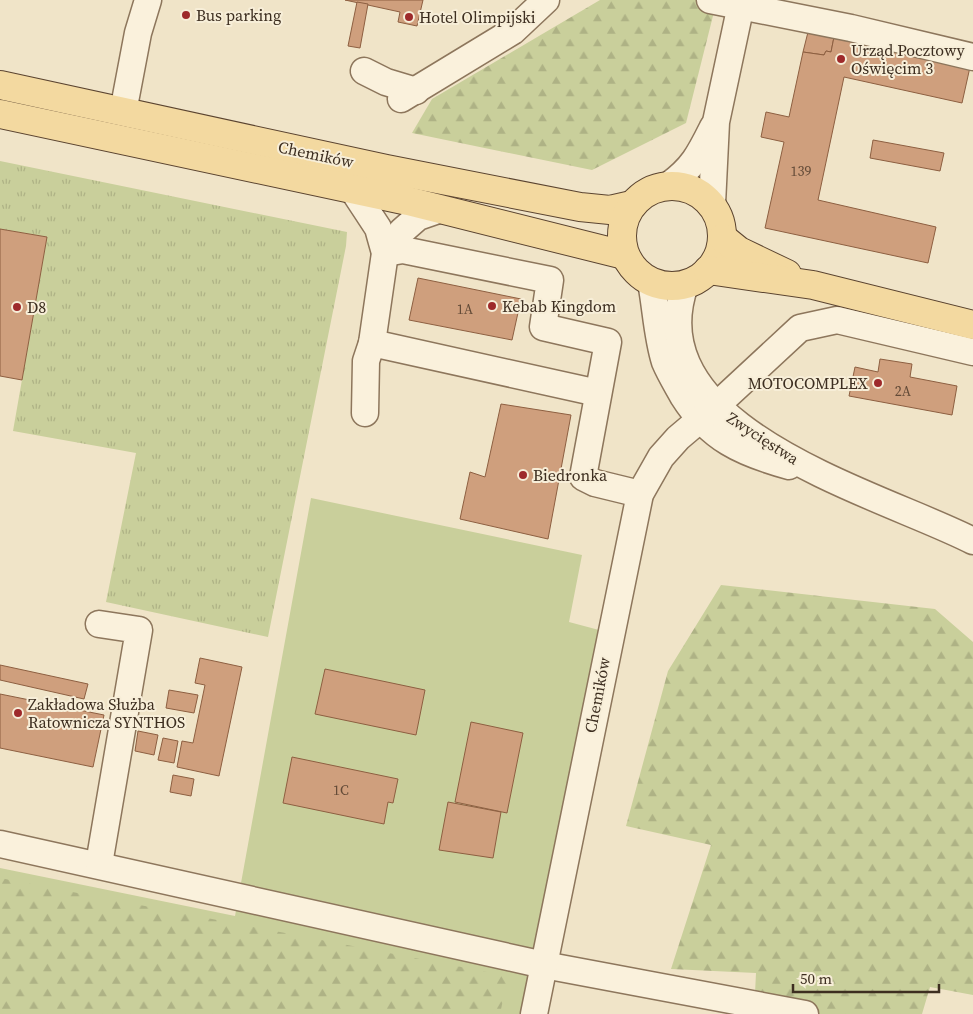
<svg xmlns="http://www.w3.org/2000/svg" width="973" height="1014" font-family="'Source Serif 4',serif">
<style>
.grass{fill:#c9cf9b}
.forest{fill:url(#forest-firs)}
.park{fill:url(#park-tufts)}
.building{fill:#cf9f7d;stroke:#8d5f41}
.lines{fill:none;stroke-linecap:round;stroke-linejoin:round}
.minor-casing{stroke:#8d765c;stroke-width:29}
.major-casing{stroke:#5b4430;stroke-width:30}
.minor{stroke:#faf1dc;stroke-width:26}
.major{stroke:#f3d9a0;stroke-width:28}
.poi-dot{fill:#9e2a2b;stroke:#f7eed8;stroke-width:2}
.labels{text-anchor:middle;stroke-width:4;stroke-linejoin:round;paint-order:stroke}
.number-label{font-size:14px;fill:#624a37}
.poi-label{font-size:16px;fill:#3d2e20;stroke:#f7eed8;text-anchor:start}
.street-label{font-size:16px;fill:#3d2e20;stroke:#f7eed8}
</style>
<defs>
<pattern id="forest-firs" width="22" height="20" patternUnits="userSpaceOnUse" patternTransform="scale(1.25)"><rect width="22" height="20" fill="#c9cf9b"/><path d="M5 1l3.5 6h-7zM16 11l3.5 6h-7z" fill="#aeb285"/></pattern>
<pattern id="park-tufts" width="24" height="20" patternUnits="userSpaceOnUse" patternTransform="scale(1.25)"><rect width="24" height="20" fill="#c9cf9b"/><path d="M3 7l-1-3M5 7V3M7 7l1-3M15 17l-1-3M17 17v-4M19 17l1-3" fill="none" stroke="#aeb285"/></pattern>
</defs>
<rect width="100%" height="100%" fill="#f0e4c8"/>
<path class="grass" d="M 311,498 L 582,555 L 569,622 L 599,630 L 521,1014 L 0,1014 L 0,868 L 235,916 Z"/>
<g class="forest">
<path d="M 600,0 L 717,0 L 686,123 L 592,170 L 412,133 L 432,99 Z"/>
<path d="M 721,585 L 935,609 L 973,642 L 973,995 L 930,987 L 922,1014 L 754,1014 L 756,973 L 671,969 L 711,845 L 626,826 L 668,671 Z"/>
<path d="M 0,878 L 508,976 L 500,1014 L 0,1014 Z"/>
</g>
<path class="park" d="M 0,161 L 347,232 L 346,246 L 268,637 L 106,602 L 136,453 L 13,431 L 47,237 L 0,229 Z"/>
<g class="building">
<path d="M 345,0 L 423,0 L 417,26 L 398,22 L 400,12 Z"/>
<path d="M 357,2 L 368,4 L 360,48 L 348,46 Z"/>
<path d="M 808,32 L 834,37 L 831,52 L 826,51 L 824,55 L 803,52 Z"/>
<path d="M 834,37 L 970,67 L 962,103 L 844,77 L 818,200 L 936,227 L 928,263 L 765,228 L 784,142 L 761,137 L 766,112 L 789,117 L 803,52 L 824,55 L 826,51 L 831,52 Z"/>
<path d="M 873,140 L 944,153 L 940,171 L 870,158 Z"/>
<path d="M 0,229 L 47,237 L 22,380 L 0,376 Z"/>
<path d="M 418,278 L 521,299 L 512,340 L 409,320 Z"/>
<path d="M 880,359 L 912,364 L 910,377 L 957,386 L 952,415 L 849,396 L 855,367 L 878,372 Z"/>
<path d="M 501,404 L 571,415 L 548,539 L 460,519 L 470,472 L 485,477 Z"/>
<path d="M 200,658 L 242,667 L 219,776 L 177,767 L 182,741 L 193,743 L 205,685 L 195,683 Z"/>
<path d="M 0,665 L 88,684 L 84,699 L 0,680 Z"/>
<path d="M 325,669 L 425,690 L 416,735 L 315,714 Z"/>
<path d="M 169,690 L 198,695 L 194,713 L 166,708 Z"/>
<path d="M 0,694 L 104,715 L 93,767 L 0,748 Z"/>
<path d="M 471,722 L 523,733 L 507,813 L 455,802 Z"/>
<path d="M 138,731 L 158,735 L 154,755 L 135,751 Z"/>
<path d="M 163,738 L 178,741 L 174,763 L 158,760 Z"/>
<path d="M 292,757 L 398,779 L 393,803 L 388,802 L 384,824 L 283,803 Z"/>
<path d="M 173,775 L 194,779 L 191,796 L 170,792 Z"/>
<path d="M 448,802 L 501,812 L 493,858 L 439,850 Z"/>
</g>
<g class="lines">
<g class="minor-casing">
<g id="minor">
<path d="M 710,0 L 851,28 L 973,57"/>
<path d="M 364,71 L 386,82 L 416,91"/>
<path d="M 401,99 L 513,31 L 546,0"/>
<path d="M 123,112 L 138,33 L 148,0"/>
<path d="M 669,185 C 693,168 700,153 713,127"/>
<path d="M 353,190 L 378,228 L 385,253 L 372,343 L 366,361 L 365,413"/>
<path d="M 712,204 L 716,122 L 742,0"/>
<path d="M 385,253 L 403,250 L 550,280 L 543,327 L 608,342 L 583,477 L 595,483 L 640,494"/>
<path d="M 385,253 L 402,231 L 418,217 L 441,209"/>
<path d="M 651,282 C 656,308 657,337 665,362 C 670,374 677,385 683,396 C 710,439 742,453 789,466"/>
<path d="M 685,285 C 634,430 882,494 973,541"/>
<path d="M 372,343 L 598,393"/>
<path d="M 0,844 L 544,965 L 805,1014"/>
<path d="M 99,864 L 139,630 L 99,624"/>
<path d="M 534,1014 L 640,494 L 661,457 L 678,438 L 717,405 L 800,328 L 837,320 L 973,352"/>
</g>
</g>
<g class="major-casing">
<g id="major">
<path d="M 0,85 L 386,169 L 580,207 L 610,210 L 632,205"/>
<path d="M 0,114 L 408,201 L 624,255"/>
<circle cx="672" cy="236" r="50"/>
<path d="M 723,238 L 739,251 L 787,274"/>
<path d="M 708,270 L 813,285 L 973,325"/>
</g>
</g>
<use href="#minor" class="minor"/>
<use href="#major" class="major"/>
</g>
<g class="poi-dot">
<circle cx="186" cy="15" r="5"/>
<circle cx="409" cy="17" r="5"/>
<circle cx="841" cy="59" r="5"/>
<circle cx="492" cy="306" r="5"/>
<circle cx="17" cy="307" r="5"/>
<circle cx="878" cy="383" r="5"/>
<circle cx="523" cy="475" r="5"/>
<circle cx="18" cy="713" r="5"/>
</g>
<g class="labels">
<g class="number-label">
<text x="801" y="176">139</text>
<text x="465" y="314">1A</text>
<text x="903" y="396">2A</text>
<text x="341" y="795">1C</text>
</g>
<g class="poi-label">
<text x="196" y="21">Bus parking</text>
<text x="419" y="23">Hotel Olimpijski</text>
<text x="851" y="56">Urząd Pocztowy<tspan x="851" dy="18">Oświęcim 3</tspan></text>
<text x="502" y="312">Kebab Kingdom</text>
<text x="27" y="313">D8</text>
<text x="868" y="389" text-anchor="end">MOTOCOMPLEX</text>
<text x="533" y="481">Biedronka</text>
<text x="28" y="710">Zakładowa Służba<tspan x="28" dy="18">Ratownicza SYNTHOS</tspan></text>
</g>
<g class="street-label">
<text transform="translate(316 154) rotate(12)" y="6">Chemików</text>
<text transform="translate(763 438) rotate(33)" y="6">Zwycięstwa</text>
<text transform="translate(597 695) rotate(-79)" y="6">Chemików</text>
</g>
</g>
<path d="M793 984v8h146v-8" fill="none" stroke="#3d2e20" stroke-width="2.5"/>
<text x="800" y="984" font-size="15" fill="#3d2e20" stroke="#f7eed8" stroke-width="4" paint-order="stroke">50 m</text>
</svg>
